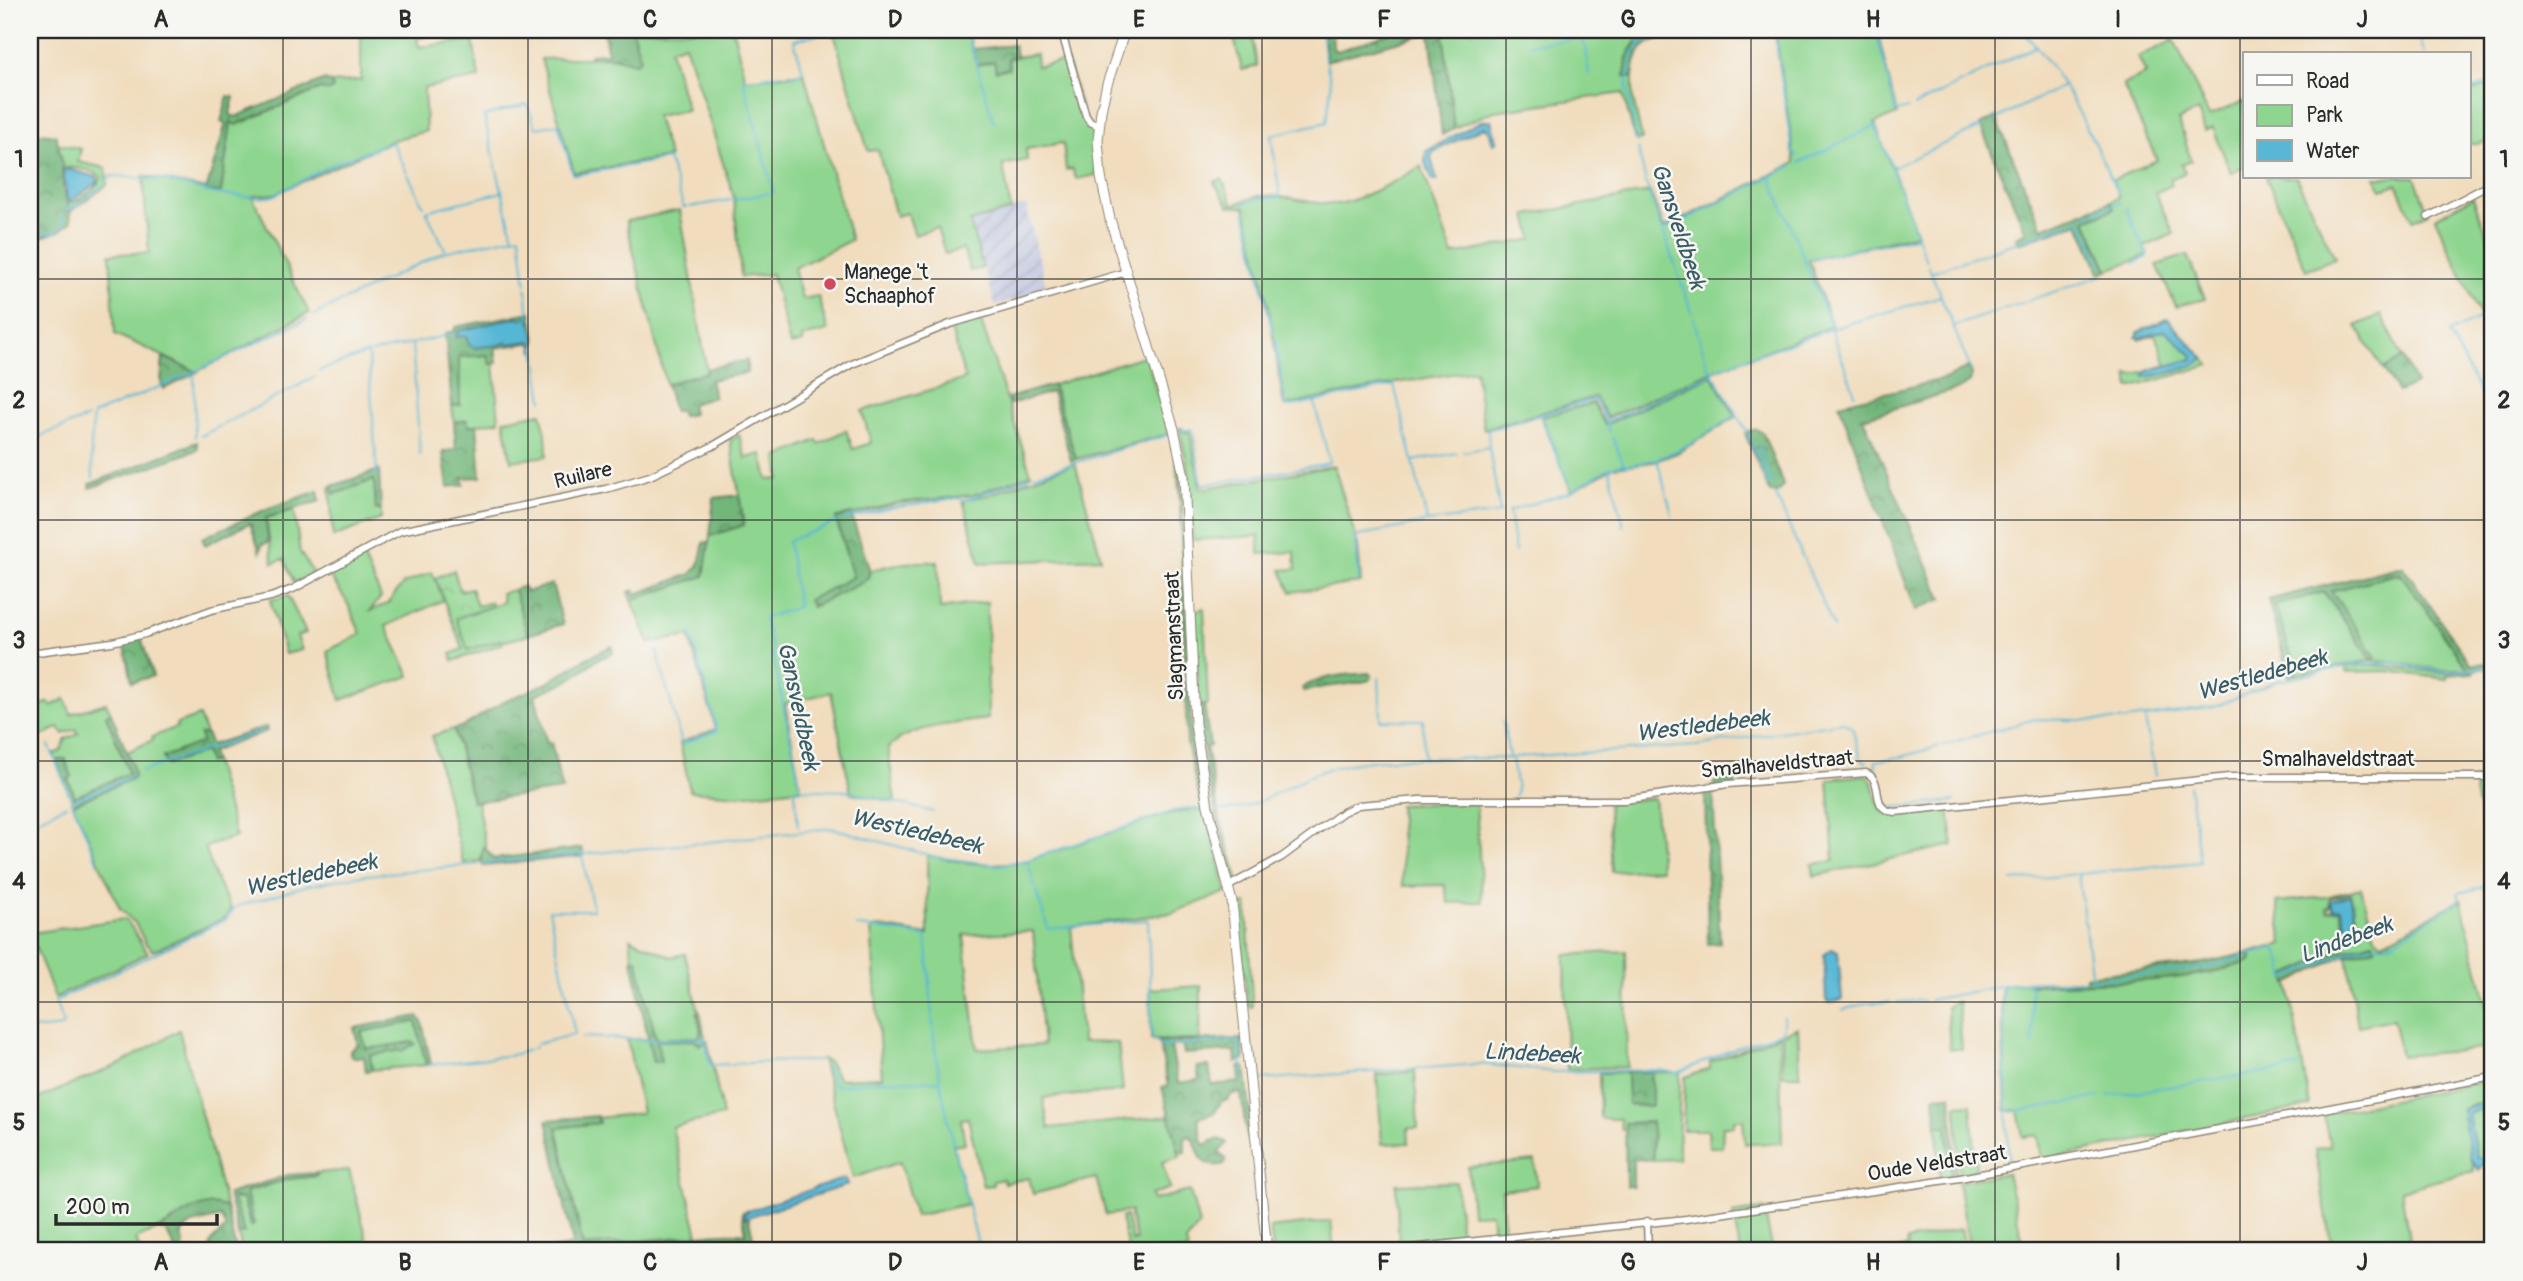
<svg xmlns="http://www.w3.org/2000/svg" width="2523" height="1281" font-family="Pangolin,sans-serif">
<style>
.industrial{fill:url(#industrial-furrows)}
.green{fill:#8ed58f;stroke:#5c805d;stroke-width:2;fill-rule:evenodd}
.forest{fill:url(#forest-crowns);stroke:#4e7052;stroke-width:2}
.park{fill:url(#park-crowns);stroke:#5c805d;stroke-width:2}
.water{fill:#57b7d5;stroke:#417180;stroke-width:2}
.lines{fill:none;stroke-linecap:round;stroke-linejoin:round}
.stream{stroke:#57b7d5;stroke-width:2}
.minor-casing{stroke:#8e8474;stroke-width:9}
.secondary-casing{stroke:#8e8474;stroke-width:11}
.minor{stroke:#fff;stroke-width:6}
.secondary{stroke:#fff;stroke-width:9}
.grid{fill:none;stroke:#2b2b2b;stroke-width:2;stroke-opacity:0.55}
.poi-dot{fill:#d1495b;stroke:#f6f6f2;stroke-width:2.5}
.labels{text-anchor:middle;stroke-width:5;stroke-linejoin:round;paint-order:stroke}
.poi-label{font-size:21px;fill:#2b2b2b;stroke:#f6f6f2;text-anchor:start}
.street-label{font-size:21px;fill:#2b2b2b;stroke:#f6f6f2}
.water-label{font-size:23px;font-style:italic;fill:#3a5c66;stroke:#f6f6f2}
.neatline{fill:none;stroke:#2b2b2b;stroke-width:2.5}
.grid-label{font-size:23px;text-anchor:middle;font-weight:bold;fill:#2b2b2b}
</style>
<defs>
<pattern id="industrial-furrows" width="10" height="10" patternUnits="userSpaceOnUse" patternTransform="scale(1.75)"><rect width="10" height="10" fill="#bdc3de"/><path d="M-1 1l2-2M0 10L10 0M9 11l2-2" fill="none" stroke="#9a9fb4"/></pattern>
<pattern id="forest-crowns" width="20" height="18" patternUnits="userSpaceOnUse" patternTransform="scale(1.75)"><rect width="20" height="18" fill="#72b67a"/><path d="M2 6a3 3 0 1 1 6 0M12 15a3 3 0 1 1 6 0" fill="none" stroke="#5e9464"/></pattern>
<pattern id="park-crowns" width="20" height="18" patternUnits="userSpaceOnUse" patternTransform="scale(1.75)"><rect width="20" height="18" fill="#8ed58f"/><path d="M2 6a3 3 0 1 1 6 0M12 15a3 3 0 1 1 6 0" fill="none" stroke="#7bb77c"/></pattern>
</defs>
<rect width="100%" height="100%" fill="#f6f6f2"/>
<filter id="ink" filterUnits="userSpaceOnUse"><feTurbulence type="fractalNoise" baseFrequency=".0143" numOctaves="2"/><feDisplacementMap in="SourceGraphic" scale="14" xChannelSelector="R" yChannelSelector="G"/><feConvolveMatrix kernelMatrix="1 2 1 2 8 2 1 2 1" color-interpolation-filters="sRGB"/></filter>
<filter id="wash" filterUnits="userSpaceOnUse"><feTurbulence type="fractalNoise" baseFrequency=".00686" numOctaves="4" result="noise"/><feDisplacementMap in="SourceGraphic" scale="28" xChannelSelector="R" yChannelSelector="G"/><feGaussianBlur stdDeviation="1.57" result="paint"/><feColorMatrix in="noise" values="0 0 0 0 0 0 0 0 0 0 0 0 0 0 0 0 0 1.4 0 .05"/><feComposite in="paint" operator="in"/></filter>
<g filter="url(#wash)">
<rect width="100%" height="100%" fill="#f1ddbe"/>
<path class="industrial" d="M 1026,205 L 1047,290 L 995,306 L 970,222 Z"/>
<g class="green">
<path d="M 361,30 L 424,30 L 425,37 L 417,38 L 419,47 L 473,40 L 479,78 L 424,88 L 426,131 L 393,140 L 275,194 L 252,196 L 309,313 L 197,372 L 115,334 L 110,254 L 149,253 L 143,176 L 221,192 L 231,122 L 237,125 L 320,89 L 333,88 L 331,83 L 361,80 Z"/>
<path d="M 632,30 L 733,30 L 745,79 L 804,73 L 851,240 L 794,268 L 802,299 L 818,296 L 828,331 L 802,337 L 803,342 L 790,345 L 772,274 L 741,277 L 734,198 L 685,44 L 670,49 L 687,110 L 656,116 L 669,157 L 574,173 L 541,59 L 613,57 L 628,61 L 640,56 Z"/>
<path d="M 833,30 L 913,30 L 917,33 L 966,30 L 977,65 L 995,61 L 1009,68 L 1008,58 L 1036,54 L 1037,66 L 1067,61 L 1085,122 L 1095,134 L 1096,175 L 1077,179 L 1074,176 L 1073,169 L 1066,170 L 1063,143 L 1026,149 L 1027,160 L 1003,165 L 1011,210 L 970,222 L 983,268 L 970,271 L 963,249 L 945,254 L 937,227 L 915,235 L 907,213 L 896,216 L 878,150 L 868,151 Z"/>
<path d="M 1232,30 L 1251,30 L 1257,66 L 1242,70 Z"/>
<path d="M 1443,30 L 1638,30 L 1639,39 L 1630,51 L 1625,76 L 1633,77 L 1633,99 L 1642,139 L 1635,140 L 1623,93 L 1494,111 L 1454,128 Z"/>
<path d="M 1775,30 L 1877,30 L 1897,114 L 1875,123 L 1917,234 L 1809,260 L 1832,326 L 1710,372 L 1607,418 L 1595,397 L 1484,429 L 1475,370 L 1396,383 L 1284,406 L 1268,303 L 1245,207 L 1229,206 L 1214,182 L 1222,179 L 1233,205 C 1241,202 1250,198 1259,196 C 1281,193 1311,205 1336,204 C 1355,203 1404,177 1421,166 L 1453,255 L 1533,239 L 1527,215 L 1650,192 L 1664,228 L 1795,163 Z"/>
<path d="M 2174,40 L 2209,116 L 2245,101 L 2245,167 L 2231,173 L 2213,128 L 2205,131 L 2198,111 L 2179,120 L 2191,161 L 2181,165 L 2185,173 L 2170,179 L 2172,185 L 2155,193 L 2174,234 L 2144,247 L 2148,255 L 2108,270 L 2086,220 L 2113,209 L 2111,201 L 2119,197 L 2112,180 L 2157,160 L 2123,85 L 2146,74 L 2138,57 Z"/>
<path d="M 2493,83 L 2493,139 L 2478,144 L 2469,144 L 2469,93 Z"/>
<path d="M 56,143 L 81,149 L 78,162 L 106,168 L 107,185 L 70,212 L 67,201 L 73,203 C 83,197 99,188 101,177 C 91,169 73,166 61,169 L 62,162 Z"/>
<path d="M 2266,177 L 2296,177 L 2335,258 L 2306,270 Z"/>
<path d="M 2375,177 L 2415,177 L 2428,213 L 2413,220 L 2397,184 L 2382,189 Z"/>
<path d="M 2473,197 L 2493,250 L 2493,314 L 2482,319 L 2435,218 Z"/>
<path d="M 680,210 L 707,372 L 666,384 L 626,221 Z"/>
<path d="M 2187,255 L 2205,299 L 2176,306 L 2157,265 Z"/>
<path d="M 2381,314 L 2403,358 L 2383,369 L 2356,326 Z"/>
<path d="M 980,318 L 1031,474 L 973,495 L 898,503 L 836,519 L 853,577 L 869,576 L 869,571 C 893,563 913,561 938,562 L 940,609 L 987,602 L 988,719 C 958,723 909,726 888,748 L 895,802 L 851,793 L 831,692 L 785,704 L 801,789 L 738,795 L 690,791 L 680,743 L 716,729 L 689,636 L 649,643 L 632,600 L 704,576 L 710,536 L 744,524 L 730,440 L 739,435 L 746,458 L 762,454 L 768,480 L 780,479 L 777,457 L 817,440 L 819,444 L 846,430 L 853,449 L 871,443 L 862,411 L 965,379 L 951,329 Z"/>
<path d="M 2166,319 L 2210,365 L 2130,388 L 2128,374 L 2132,375 L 2167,365 L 2155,335 L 2139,340 L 2138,332 Z"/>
<path d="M 489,355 L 490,364 L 494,364 L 499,421 L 468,426 L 467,420 L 454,422 L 452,406 L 460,404 L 459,357 Z"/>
<path d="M 1146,355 L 1169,434 L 1076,459 L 1053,385 Z"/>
<path d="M 1712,375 L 1736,417 L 1677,453 L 1653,462 L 1614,467 L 1571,491 L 1542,417 L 1593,403 L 1605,425 Z"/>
<path d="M 541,413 L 546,434 L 547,456 L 511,461 L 504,420 Z"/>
<path d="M 1179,428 L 1182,428 L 1184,432 L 1190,432 L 1200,487 L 1202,489 L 1334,466 L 1358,545 L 1361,583 L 1291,592 L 1281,570 L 1296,569 L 1295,552 L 1259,554 L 1259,536 L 1193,540 L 1189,472 Z"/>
<path d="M 1075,463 L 1101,558 L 980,563 L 963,500 L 988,495 Z"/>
<path d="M 374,480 L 376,510 L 381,510 L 381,519 L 333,537 L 330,487 L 332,486 L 335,494 Z"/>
<path d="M 294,510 L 300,552 L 313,573 L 294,583 L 284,559 L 273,563 L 266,518 Z"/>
<path d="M 362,554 L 381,597 L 370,611 L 387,604 L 403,584 L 432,572 L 444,600 L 386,626 L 410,676 L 341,700 L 327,651 L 361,634 L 347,602 L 328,573 Z"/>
<path d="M 2400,573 L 2468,668 L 2442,670 L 2372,660 L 2297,674 L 2275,605 L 2324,592 L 2372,660 L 2376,657 L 2330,591 Z"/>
<path d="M 514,590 L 528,635 L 501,642 L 500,640 L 468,650 L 456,618 L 503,602 L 501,593 Z"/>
<path d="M 288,596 L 306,633 L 297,636 L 302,650 L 285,654 L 270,600 Z"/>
<path d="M 1204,608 L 1208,704 L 1198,707 L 1195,611 Z"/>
<path d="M 2370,664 L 2443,673 L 2475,671 L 2474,673 L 2447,675 L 2447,679 L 2388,671 L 2347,672 L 2345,667 Z"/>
<path d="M 32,692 L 40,706 L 49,702 L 51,706 L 65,699 L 71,714 L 106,703 L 111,713 L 106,715 L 129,773 L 75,797 L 68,779 L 66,759 L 56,761 L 54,753 L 60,752 L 66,739 L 78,734 L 76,729 L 63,734 L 59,727 L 42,736 C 25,727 30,710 30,694 Z"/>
<path d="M 199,716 L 206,734 L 200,735 L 203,742 L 163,758 L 167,765 L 205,751 L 209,762 L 214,761 L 236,837 L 205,847 L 214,875 L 231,909 L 225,918 L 153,951 L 146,944 L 135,923 L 120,909 L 73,804 L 134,778 L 127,752 L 153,740 L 152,737 L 177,727 L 176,724 Z"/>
<path d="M 454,729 L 472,802 L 477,802 L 486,848 L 481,856 L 481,861 L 463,863 L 432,736 Z"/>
<path d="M 1867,775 C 1879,786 1872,804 1886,814 L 1949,807 L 1953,845 L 1814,876 L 1812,864 L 1834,861 L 1828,779 Z"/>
<path d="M 2493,779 L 2493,884 L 2473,780 Z"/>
<path d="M 1654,798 L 1661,869 L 1612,872 L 1608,803 Z"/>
<path d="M 1476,802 L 1482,902 L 1448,903 L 1445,885 L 1403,886 L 1399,805 Z"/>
<path d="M 1193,809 L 1206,812 L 1227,892 L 1172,913 L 1071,927 L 1082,1042 L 1118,1043 L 1123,1091 L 1043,1098 L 1049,1128 L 1170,1116 L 1180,1157 L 1162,1162 L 1170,1188 L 1151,1195 L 1153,1200 L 1190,1191 L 1199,1225 L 1186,1242 L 1188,1251 L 1128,1251 L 1121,1217 L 1126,1216 L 1132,1241 L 1136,1240 L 1130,1215 L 1131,1211 L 1106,1215 L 1096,1178 L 1033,1194 L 1029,1178 L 1004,1183 L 1003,1179 L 993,1181 L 993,1185 L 983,1186 L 968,1118 L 961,1119 L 965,1143 L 953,1145 L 968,1204 L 915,1216 L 900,1162 L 853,1178 L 822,1059 L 829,1062 L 839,1079 L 882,1077 L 871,928 L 881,927 L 928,935 L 927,855 C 960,863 991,867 1025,861 L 1161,816 ZM 1033,931 L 1043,1045 L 977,1049 L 964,935 Z"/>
<path d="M 2361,888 L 2375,936 L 2382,943 L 2461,900 L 2493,1031 L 2493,1048 L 2401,1056 L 2393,1019 L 2358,1026 L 2347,955 L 2375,947 L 2373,942 L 2287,975 L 2310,1106 L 2042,1160 L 2037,1135 L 2023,1137 L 2018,1110 L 2006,1111 L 2001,986 L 2029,982 L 2030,985 L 2126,981 L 2252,957 L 2249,953 L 2283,944 L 2277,902 L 2325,897 ZM 2350,893 L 2361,932 L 2346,936 L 2340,909 L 2328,911 L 2327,908 L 2330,907 L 2330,898 Z"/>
<path d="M 1247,904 L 1252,1002 L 1252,1007 L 1248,1007 L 1237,906 Z"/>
<path d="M 124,919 C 136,928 138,943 148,953 L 55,998 L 30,933 Z"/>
<path d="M 630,938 L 671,957 L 685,954 L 699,1012 L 697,1013 L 701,1031 L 699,1037 L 656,1039 L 637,960 L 633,960 Z"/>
<path d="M 1626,951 L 1627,1067 L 1567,1069 L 1565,955 Z"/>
<path d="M 1201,986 L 1200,1040 L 1151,1040 L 1150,989 Z"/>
<path d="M 1954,1002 L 1958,1002 L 1962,1049 L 1950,1049 L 1947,1007 Z"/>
<path d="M 416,1021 L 426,1065 L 372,1070 L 370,1055 L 372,1049 L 366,1049 L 361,1032 Z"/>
<path d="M 1798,1027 L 1800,1075 L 1783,1075 L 1782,1034 Z"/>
<path d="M 179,1030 L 226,1207 L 212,1204 L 136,1239 L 140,1251 L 30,1251 L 30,1102 L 120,1064 Z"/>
<path d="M 1779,1035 L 1782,1143 L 1745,1144 L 1743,1120 L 1734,1120 L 1734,1126 L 1723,1126 L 1722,1147 L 1709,1147 L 1708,1130 L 1683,1130 L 1685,1077 L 1710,1069 L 1710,1062 Z"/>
<path d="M 627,1039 L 648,1039 L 653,1062 L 657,1041 L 694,1040 L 706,1043 L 707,1039 L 723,1116 L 672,1127 L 698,1235 C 660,1240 621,1240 583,1248 L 557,1128 L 598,1123 L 598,1118 L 642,1113 Z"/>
<path d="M 1415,1071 L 1418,1128 L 1408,1128 L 1409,1143 L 1382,1144 L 1377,1075 Z"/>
<path d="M 1627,1072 L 1629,1105 L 1652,1106 L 1652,1072 L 1680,1073 L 1678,1159 L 1653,1160 L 1652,1122 L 1625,1123 L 1625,1130 L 1621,1130 L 1620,1119 L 1600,1119 L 1599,1073 Z"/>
<path d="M 2493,1080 L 2493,1098 L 2462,1109 L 2474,1171 L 2401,1190 L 2411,1251 L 2328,1251 L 2332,1250 L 2315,1149 L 2330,1146 L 2323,1114 Z"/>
<path d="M 1971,1104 L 1976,1171 L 1960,1174 L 1956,1105 Z"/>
<path d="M 2493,1104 L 2493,1154 L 2477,1159 L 2467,1113 Z"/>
<path d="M 1937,1126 L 1947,1126 L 1951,1175 L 1940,1177 Z"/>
<path d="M 1535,1161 L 1537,1186 L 1502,1190 L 1504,1232 L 1493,1234 L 1491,1213 L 1472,1214 L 1468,1167 Z"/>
<path d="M 349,1170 L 370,1251 L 242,1250 L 238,1234 L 243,1233 L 233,1199 L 243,1199 L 250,1226 L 254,1224 L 245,1192 L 289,1179 L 316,1176 L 316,1173 Z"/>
<path d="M 2007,1173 L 2025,1251 L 1970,1251 L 1958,1182 Z"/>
<path d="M 1456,1182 L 1461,1238 L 1399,1245 L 1396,1184 Z"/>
<path d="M 1764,1209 L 1773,1251 L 1740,1251 L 1733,1214 Z"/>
<path d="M 1331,1221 L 1334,1251 L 1273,1251 L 1270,1228 Z"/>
<path d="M 1961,1229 L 1966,1251 L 1885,1251 L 1908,1247 L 1907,1241 Z"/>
</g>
<g class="forest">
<path d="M 603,30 L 632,30 L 640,56 L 639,61 L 635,63 L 613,57 L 591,57 L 590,54 L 608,53 Z"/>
<path d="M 1324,30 L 1332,30 L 1333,49 L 1337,51 L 1400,30 L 1443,30 L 1454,128 L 1442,135 L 1430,33 L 1326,61 Z"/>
<path d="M 1638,30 L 1676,30 L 1677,32 C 1647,44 1636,41 1633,77 L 1625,76 L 1627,57 L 1639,39 Z"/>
<path d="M 1014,45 L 1016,57 L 1008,58 L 1009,68 L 996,71 L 994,61 L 977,65 L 972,49 Z"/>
<path d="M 325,80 L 331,83 L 333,88 L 330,91 L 320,89 L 236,125 L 231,122 L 221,192 L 206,191 L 226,123 L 221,122 L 228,96 L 234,97 L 230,114 L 235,117 Z"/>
<path d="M 1996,117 L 2042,228 L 2111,201 L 2114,209 L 2086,220 L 2108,270 L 2100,273 L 2079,223 L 2018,243 L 2016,237 L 2026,232 L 1980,125 Z"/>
<path d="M 30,132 L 56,135 L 62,162 L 63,189 L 70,212 L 71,222 L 59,231 L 30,241 Z"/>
<path d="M 531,312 L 536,342 L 495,348 L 497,363 L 490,364 L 488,355 L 459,357 L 460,405 L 452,406 L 445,333 L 455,331 L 455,327 Z"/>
<path d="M 163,356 L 163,357 L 197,372 L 164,389 L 161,383 Z"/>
<path d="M 2403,358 L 2416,384 L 2398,392 L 2383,369 Z"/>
<path d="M 747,360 L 747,373 L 710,380 L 714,397 L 691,404 L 693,414 L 682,416 L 680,410 L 674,412 L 666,384 L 707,372 L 706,369 Z"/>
<path d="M 1968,367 L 1972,374 L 1970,382 L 1958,389 L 1863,418 L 1942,599 L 1916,610 L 1839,404 L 1948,378 Z"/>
<path d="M 1053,385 L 1076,459 L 1071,461 L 1052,392 L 1010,404 L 1008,398 Z"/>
<path d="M 467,420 L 468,426 L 477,425 L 481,477 L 463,478 L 464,485 L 448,487 L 443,452 L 456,449 L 454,422 Z"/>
<path d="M 1756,429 L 1763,433 L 1783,485 L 1779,492 L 1770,493 L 1745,433 Z"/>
<path d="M 1172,436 L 1181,477 L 1192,742 L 1205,805 L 1201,805 L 1187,743 L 1180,501 L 1176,457 L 1171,437 Z"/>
<path d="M 197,442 L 197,450 L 90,488 L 90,484 Z"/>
<path d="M 379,470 L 381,510 L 376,510 L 374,480 L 334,494 L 332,486 Z"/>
<path d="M 318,491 L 320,501 L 266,518 L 268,543 L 262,544 L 260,552 L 250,523 L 205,545 L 202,538 L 269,508 Z"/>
<path d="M 739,495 L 744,525 L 710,536 L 714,498 Z"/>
<path d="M 851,514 L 869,568 L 869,576 L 862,583 L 812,607 L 808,600 L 853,577 L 836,518 Z"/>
<path d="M 704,542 L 709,543 L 704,576 L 632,600 L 629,592 L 634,590 L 636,594 L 691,574 L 699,565 Z"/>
<path d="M 2403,566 L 2471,665 L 2493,663 L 2493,668 L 2469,670 L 2400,573 L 2331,591 L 2376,657 L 2372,660 L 2324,592 L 2275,605 L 2297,674 L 2289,676 L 2268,600 Z"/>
<path d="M 552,584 L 563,624 L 528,635 L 514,590 L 523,586 L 526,592 Z"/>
<path d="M 141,637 L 153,676 L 132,682 L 124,642 Z"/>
<path d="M 612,646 L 613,653 L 596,660 L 568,681 L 535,695 L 547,743 L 551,742 L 562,790 L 473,802 L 454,729 L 464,726 L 503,702 L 547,683 L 585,659 Z"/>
<path d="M 1370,673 L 1372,676 L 1370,680 C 1348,686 1325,685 1304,691 L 1302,688 C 1322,675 1346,675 1370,673 Z"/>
<path d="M 1204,705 L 1210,746 L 1206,747 L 1220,819 L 1238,879 L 1233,881 L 1207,777 L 1198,707 Z"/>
<path d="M 111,713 L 132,765 L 134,777 L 73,804 L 56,761 L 65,759 L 72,777 L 68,779 L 75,797 L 129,773 L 106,715 Z"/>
<path d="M 266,727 L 267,731 L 211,752 L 214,761 L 209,763 L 205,751 L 167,765 L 163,757 L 202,742 L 200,734 L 206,734 L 211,745 Z"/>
<path d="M 1734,779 L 1736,786 L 1713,789 L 1720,943 L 1708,944 L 1705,789 L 1714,787 L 1714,782 Z"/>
<path d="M 484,847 L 494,859 L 582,848 L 584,856 L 483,866 L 481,856 Z"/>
<path d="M 2373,942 L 2375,948 L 2342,956 L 2288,984 L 2286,975 L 2337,952 Z"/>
<path d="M 2249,953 L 2252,957 L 2251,961 C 2185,985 2100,982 2030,985 L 2029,982 L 2086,980 L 2086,976 L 2203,963 Z"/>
<path d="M 637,959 L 656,1039 L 699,1037 L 701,1031 L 697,1013 L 700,1012 L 706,1043 L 699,1045 L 694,1040 L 657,1041 L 661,1061 L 653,1062 L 632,960 Z"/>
<path d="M 418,1016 L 422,1022 L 431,1064 L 426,1065 L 416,1021 L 361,1032 L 367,1049 L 412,1042 L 415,1044 L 404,1050 L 370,1055 L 372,1070 L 366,1071 L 364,1057 L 354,1057 L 350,1055 L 350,1051 L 358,1044 L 354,1028 Z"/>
<path d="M 1242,1039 L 1244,1060 L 1236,1062 L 1235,1051 L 1184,1054 L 1183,1045 L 1171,1046 L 1178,1083 L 1199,1080 L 1197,1067 L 1209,1066 L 1212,1085 L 1240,1082 L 1239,1067 L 1245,1067 L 1253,1138 L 1247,1139 L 1241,1093 L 1232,1094 L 1227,1100 L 1221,1101 C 1215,1115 1213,1114 1198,1118 L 1203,1143 L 1206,1145 C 1212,1140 1220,1137 1227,1143 L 1219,1153 L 1226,1159 L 1225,1164 C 1196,1171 1203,1151 1190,1136 L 1185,1138 L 1185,1152 L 1179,1153 L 1162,1087 L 1168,1086 L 1159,1042 Z"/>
<path d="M 1627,1072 L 1652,1072 L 1652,1106 L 1628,1105 Z"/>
<path d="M 1951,1095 L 1956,1175 L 1951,1175 L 1947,1126 L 1937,1126 L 1935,1096 Z"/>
<path d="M 597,1116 L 599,1123 L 557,1128 L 583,1247 C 611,1242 637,1242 665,1240 C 692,1237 719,1230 746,1234 L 742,1212 L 747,1210 L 754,1242 L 733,1245 L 730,1242 L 698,1246 L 698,1251 L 541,1251 L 573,1245 L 547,1120 Z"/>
<path d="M 1652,1122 L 1653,1160 L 1633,1159 L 1633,1186 L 1626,1186 L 1625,1123 Z"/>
<path d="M 316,1173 L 317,1176 L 289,1179 L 246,1192 L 254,1225 L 251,1226 L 243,1199 L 233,1198 L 244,1233 L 238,1234 L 228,1194 L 288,1175 Z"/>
<path d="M 212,1204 L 226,1207 L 236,1251 L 214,1251 L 210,1246 L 213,1240 L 226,1228 L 221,1217 L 192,1224 L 182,1232 L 184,1246 L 180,1251 L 176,1251 L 166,1231 L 158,1230 L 192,1209 Z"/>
</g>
<path class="park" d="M 454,570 L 460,591 L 471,588 L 477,606 L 491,602 L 492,606 L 456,618 L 468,650 L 500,640 L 502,644 L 453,661 L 451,654 L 463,649 L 435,578 Z"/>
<g class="water">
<path d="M 1491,120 L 1497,142 L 1493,144 L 1489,130 L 1484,127 L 1433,152 L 1431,158 L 1437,180 L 1433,181 L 1425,162 L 1426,151 L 1481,121 Z"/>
<path d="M 67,169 L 97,177 L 98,182 L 71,201 L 67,199 L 63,171 Z"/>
<path d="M 529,314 L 536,353 L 534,351 L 531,341 L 509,344 L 506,342 C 498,348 486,345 476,348 L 469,345 L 466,336 L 456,337 L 458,331 L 518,317 L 524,319 Z"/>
<path d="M 2168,319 L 2204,358 C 2196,368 2158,376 2144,377 L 2146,372 L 2151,370 L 2193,359 L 2192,355 L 2165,330 L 2141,338 L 2136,337 L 2141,331 Z"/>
<path d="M 2350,895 L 2359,930 L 2348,934 L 2341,908 L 2333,909 L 2331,901 Z"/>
<path d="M 1832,949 L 1838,952 L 1842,1000 L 1829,1003 L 1826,1000 L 1824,955 Z"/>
<path d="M 2493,1100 L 2493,1105 L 2468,1114 L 2477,1158 L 2493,1156 L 2493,1162 L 2483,1165 L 2479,1170 L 2471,1160 L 2462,1110 Z"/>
<path d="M 845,1178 L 847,1185 L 745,1218 L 745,1212 Z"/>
</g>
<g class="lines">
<g class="stream">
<path d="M 890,30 L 893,35 L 911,30 L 932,33 L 952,30"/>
<path d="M 967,30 L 994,123"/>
<path d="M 1321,30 L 1325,59"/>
<path d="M 1582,30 L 1589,74"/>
<path d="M 1637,30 L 1640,46"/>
<path d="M 1774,30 L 1792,151 L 1797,156"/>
<path d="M 1876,30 L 1896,112 L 1908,109"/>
<path d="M 2021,30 C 2066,76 2091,136 2118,193"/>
<path d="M 2416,30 L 2425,54"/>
<path d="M 2488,30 L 2493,43"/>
<path d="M 1530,44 L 1583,38"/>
<path d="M 789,76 L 801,74 L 803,71 L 794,40 L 835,30"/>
<path d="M 2469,91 L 2493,80"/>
<path d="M 1914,106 L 2036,46"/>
<path d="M 1992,121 L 2063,86"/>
<path d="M 1637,142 L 1627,86 L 1633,52 C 1647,39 1663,34 1682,30"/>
<path d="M 1638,149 L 1646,183 L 1692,313"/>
<path d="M 357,155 L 392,142 L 424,207"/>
<path d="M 1799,163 L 1875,126 L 1892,166 L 1926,261"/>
<path d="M 1893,167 L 1983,126"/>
<path d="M 135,178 L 169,181 L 217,194 L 260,198 L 273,196 L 333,164 L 354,156"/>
<path d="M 1771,178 L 1832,328"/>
<path d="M 106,182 L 111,176 L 133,177"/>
<path d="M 774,193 L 743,80 L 782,74"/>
<path d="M 1243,204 L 1263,198 L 1279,198 L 1280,196 L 1271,135 L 1327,122 L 1331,86 L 1327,64"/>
<path d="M 690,207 L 770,193"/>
<path d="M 2126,208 L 2148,257 L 2133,263"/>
<path d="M 66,209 L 74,207 L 103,186"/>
<path d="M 1245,211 L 1273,333"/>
<path d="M 2084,217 L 2121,202"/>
<path d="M 1678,223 L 1792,166"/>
<path d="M 1665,229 L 1673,225"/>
<path d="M 30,236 L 56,232 L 62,227 L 63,215"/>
<path d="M 445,249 L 426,211 L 502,192"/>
<path d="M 1805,260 L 1915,237"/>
<path d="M 1928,265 L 1971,370"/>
<path d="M 1931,272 L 2078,221 L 2082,223 L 2102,266"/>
<path d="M 526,284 L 520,235 L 513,237 L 484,116 L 527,104 L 536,128 L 558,124 L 573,174 L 575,175 L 668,159 L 684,208 L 687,207"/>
<path d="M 526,288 L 529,318"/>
<path d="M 2493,312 L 2449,333 L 2493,418"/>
<path d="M 314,315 L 443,252 L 513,237"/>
<path d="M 1693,318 L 1709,370"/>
<path d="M 530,324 L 534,342"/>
<path d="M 1954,326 L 2103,275"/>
<path d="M 1831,329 L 1855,394"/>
<path d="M 1275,339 L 1286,407 L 1313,402"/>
<path d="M 412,343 L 420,455"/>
<path d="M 535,348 L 543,401"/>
<path d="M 372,353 L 452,334"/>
<path d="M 319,371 L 368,353 L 377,474"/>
<path d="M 1710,371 L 1834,328 L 1941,296"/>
<path d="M 1713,374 L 1746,430 L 1768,486"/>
<path d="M 194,376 L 195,437"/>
<path d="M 1540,415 L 1569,485"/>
<path d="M 1607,422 L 1609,432"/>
<path d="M 1182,431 L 1191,429 L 1193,431 L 1202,485 L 1325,464 L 1329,462 L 1329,459 L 1314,402 L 1394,385 L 1413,461 L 1457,453"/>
<path d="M 201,436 L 315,377"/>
<path d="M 1612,437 L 1625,466 L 1657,459 L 1672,515"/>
<path d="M 30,440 L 87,418"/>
<path d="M 1759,446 L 1772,484"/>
<path d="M 1463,452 L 1489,447 L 1488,430 L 1592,400 L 1596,401 L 1606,422 L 1713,373"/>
<path d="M 1658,459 L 1689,445 L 1735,416"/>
<path d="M 1413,462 L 1427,521"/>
<path d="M 1622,464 L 1609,468 L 1624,526"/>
<path d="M 1034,475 L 1168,435"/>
<path d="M 93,478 L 91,447 L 93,415 L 192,373 L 307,319"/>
<path d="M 1775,494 L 1834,628"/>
<path d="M 845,519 L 895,507 L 958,498 L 965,500 L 1029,477"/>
<path d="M 1515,552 L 1509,511 L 1569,492 L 1609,468"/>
<path d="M 1359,581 L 1356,539 L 1358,536 L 1427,522 L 1500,513 L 1489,448"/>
<path d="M 767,630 L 764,618 L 798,607 L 788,541 L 839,521"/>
<path d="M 768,632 L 800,783 L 800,789 L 795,790 L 795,793 L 798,826"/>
<path d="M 657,651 L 682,744 L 717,731 L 691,633"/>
<path d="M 1379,678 L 1381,720 L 1423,720 L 1424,759"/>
<path d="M 2145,719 L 2155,776"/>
<path d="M 1503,722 L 1509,756"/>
<path d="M 49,745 L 97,861"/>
<path d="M 1515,757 L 1696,746 L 1842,722 L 1852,727 L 1861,760 L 1867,762"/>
<path d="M 1875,770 L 1876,761 L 1905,756 L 2035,719 L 2118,721 L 2214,707 L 2274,682 L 2357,664 L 2391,663 L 2446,672 L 2493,667"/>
<path d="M 142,771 L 262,731"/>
<path d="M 1877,775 L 1885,806"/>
<path d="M 2189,785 L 2200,862 L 2078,874 L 2092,980 L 2204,968 L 2273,948 L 2277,949 L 2286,978 L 2361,947 L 2387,944 L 2396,940 L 2460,900 L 2458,893 L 2488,886"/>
<path d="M 800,789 L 848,791 L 933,812"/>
<path d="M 75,800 L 132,776"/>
<path d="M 1890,808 L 1955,801"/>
<path d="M 1217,810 C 1262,812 1294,776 1336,767 C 1393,753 1453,760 1512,758 L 1517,790 L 1515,796"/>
<path d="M 30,823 L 66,805"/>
<path d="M 701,843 L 832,828 L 936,857 L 999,865 L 1027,860 L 1171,812 L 1187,808 L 1202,809"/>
<path d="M 1027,860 L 1048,929 L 1148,920 L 1152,1039 L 1162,1046 L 1239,1041 L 1243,1078"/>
<path d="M 2012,881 L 2077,874"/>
<path d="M 857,926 L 926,936 C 930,973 931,1011 935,1048 C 945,1117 962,1184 980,1251"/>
<path d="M 2031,981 L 2033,1045"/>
<path d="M 2002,985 L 2009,1166"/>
<path d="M 1930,1000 L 2015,983 L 2087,980"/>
<path d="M 1897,1002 L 1923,1001"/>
<path d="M 1843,1010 L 1866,1003 L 1891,1002"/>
<path d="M 30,1028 L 45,1029 L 61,1027 L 63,1024 L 55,1001 L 227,919 L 235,907 L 305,886 L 356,876 L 698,843"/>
<path d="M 582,1037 L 651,1040 L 705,1038 L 710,1064 L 714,1065 L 787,1061 L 819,1061"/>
<path d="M 537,1044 L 575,1034 L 549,910 L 593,910 L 582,855"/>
<path d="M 532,1049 L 535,1047"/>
<path d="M 429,1065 L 512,1055 L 529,1050"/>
<path d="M 827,1066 L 835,1086 L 886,1080 L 940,1081"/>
<path d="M 1257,1077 L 1257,1080 L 1481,1064 L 1554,1072 L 1659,1070 L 1677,1073 L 1741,1046 L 1782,1032 L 1784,1017"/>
<path d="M 2108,1096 L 2299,1067"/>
<path d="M 2012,1112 L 2099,1097"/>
</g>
</g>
</g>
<g filter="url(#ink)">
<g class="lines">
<g class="minor-casing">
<g id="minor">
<path d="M 1061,30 L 1086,116 L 1090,122 L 1099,126"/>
<path d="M 2428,217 L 2493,183"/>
<path d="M 30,653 L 112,642 L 145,634 L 211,610 L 271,597 L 293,589 L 400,531 L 606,489 L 650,476 L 713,446 L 852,364 L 950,324 L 1126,272"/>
<path d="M 1229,886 L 1282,857 L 1343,812 L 1358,805 L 1419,800 L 1625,800 L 1728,784 L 1866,773 C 1886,781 1868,810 1895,812 L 2229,777 L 2493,777"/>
<path d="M 1647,1221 L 1648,1251"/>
<path d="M 1381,1251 L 1686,1219 L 1960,1178 L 2493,1077"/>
</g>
</g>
<g class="secondary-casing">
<path id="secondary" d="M 1125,30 L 1107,84 L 1101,111 L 1098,140 L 1101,177 L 1110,219 L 1174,429 L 1184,476 L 1195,724 L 1208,806 L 1232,902 L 1267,1251"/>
</g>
<use href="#minor" class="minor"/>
<use href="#secondary" class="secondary"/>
</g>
</g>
<path class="grid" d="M 283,30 L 283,1251M 528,30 L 528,1251M 772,30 L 772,1251M 1017,30 L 1017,1251M 1262,30 L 1262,1251M 1506,30 L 1506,1251M 1751,30 L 1751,1251M 1995,30 L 1995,1251M 2240,30 L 2240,1251M 30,279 L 2493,279M 30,520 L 2493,520M 30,761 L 2493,761M 30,1002 L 2493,1002"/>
<circle class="poi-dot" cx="830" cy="284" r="7"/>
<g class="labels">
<g class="poi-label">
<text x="844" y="279">Manege 't<tspan x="844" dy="24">Schaaphof</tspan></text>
</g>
<g class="street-label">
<text transform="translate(583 475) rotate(-13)" y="7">Ruilare</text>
<text transform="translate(1174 636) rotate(-92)" y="7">Slagmanstraat</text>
<text x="2338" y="766">Smalhaveldstraat</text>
<text transform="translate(1777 764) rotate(-5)" y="7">Smalhaveldstraat</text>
<text transform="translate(1937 1163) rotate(-9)" y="7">Oude Veldstraat</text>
</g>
<g class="water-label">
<text transform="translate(1679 226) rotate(72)" y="8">Gansveldbeek</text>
<text transform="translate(2262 674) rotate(-16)" y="8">Westledebeek</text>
<text transform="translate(799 706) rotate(78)" y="8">Gansveldbeek</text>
<text transform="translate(1703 725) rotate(-7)" y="8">Westledebeek</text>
<text transform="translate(917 831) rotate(13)" y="8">Westledebeek</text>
<text transform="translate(311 874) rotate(-12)" y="8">Westledebeek</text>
<text transform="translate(2346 939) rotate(-20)" y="8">Lindebeek</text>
<text transform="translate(1532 1053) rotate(3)" y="8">Lindebeek</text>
</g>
</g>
<rect width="2523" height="1281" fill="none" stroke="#f6f6f2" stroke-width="77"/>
<rect x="2243" y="52" width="228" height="126" fill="#f6f6f2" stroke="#a5a5a2" stroke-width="2"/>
<rect x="2257" y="75" width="35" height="10" fill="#ffffff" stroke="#a5a5a2" stroke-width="2"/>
<text x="2306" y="88" font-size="21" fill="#2b2b2b">Road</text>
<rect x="2257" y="105" width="35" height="21" fill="#8ed58f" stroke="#a5a5a2" stroke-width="2"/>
<text x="2306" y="122" font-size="21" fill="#2b2b2b">Park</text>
<rect x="2257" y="140" width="35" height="21" fill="#57b7d5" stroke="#a5a5a2" stroke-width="2"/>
<text x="2306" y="158" font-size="21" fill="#2b2b2b">Water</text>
<path d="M56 1214v10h161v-10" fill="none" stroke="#2b2b2b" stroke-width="3.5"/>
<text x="66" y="1214" font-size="21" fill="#2b2b2b" stroke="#f6f6f2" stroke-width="5" paint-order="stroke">200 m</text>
<rect x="38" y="38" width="2446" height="1204" class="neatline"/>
<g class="grid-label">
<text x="161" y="27">A</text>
<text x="405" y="27">B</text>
<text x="650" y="27">C</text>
<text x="895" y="27">D</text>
<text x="1139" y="27">E</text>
<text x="1384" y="27">F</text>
<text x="1628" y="27">G</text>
<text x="1873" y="27">H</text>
<text x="2118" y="27">I</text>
<text x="2362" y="27">J</text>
<text x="19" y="167">1</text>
<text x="2504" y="167">1</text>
<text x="19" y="408">2</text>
<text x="2504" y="408">2</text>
<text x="19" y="648">3</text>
<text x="2504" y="648">3</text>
<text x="19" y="889">4</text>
<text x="2504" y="889">4</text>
<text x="19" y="1130">5</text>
<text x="2504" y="1130">5</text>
<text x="161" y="1270">A</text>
<text x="405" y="1270">B</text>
<text x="650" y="1270">C</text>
<text x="895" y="1270">D</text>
<text x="1139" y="1270">E</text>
<text x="1384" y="1270">F</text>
<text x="1628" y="1270">G</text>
<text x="1873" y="1270">H</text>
<text x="2118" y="1270">I</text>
<text x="2362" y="1270">J</text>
</g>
</svg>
